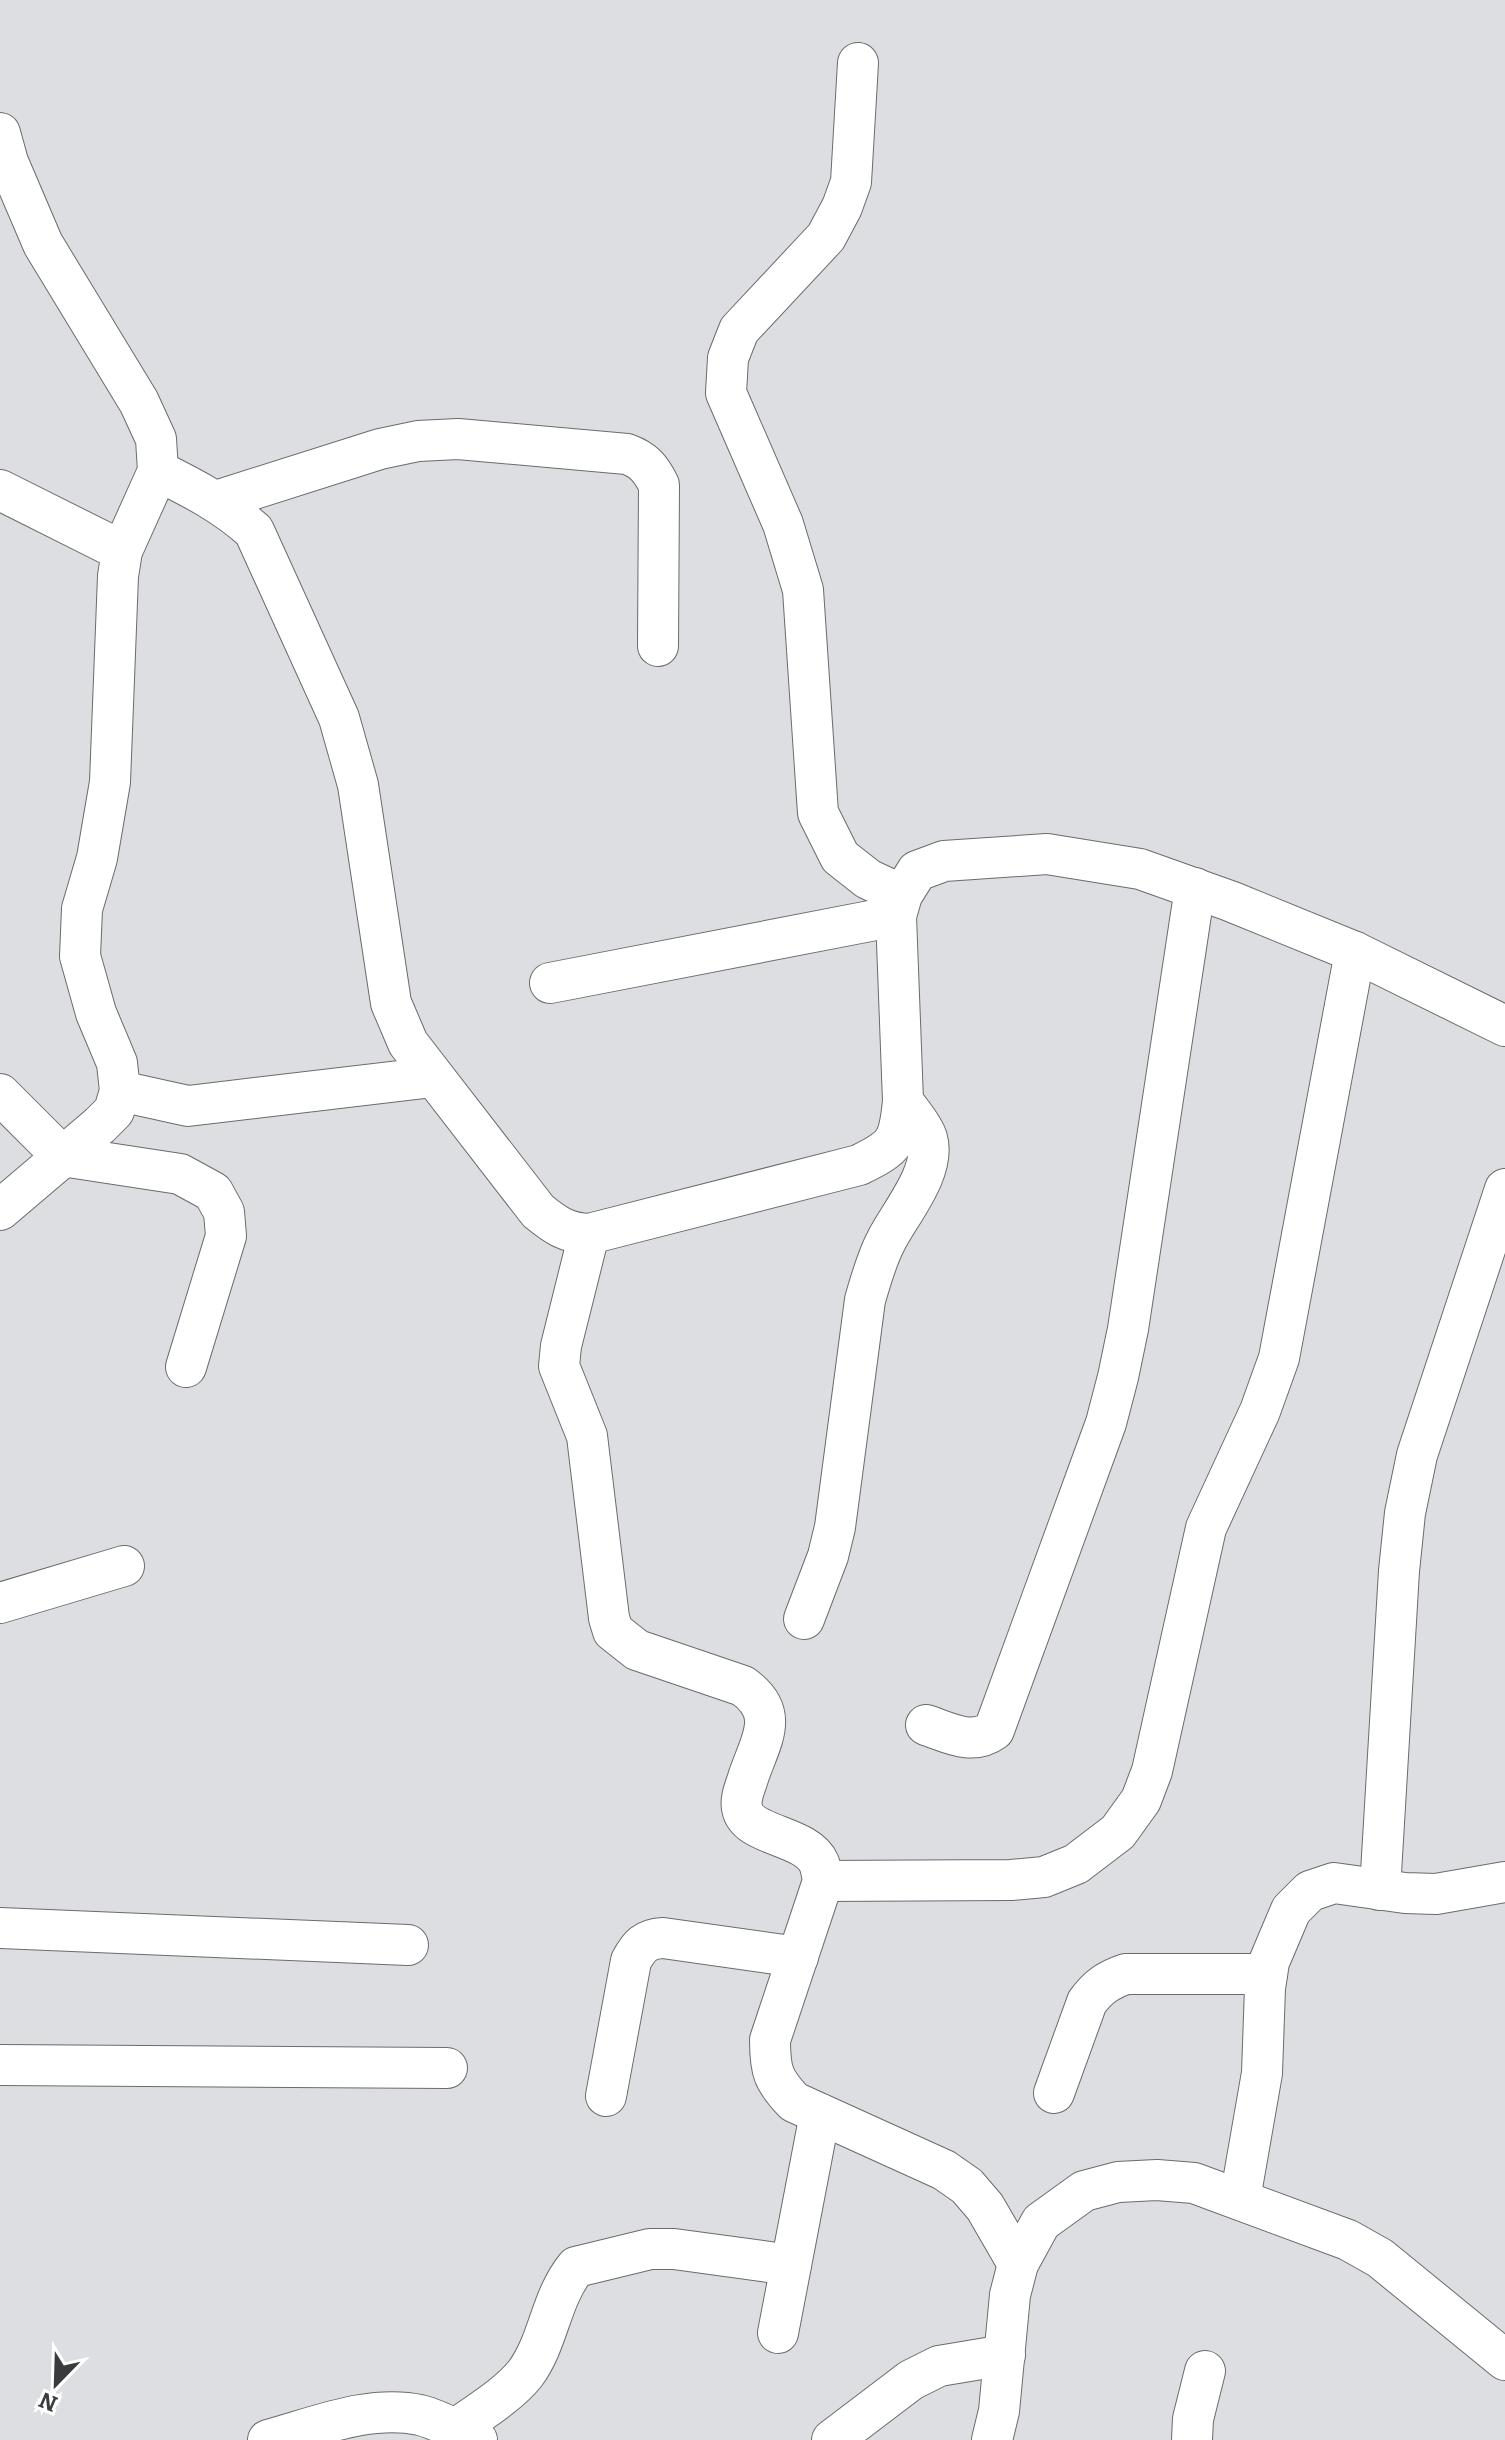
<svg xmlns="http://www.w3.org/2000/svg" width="1505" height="2440" font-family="Bitter,serif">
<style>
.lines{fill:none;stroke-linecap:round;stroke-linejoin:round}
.minor-casing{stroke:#696b6e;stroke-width:42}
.minor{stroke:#fff;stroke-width:40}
</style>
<rect width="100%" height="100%" fill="#dcdee2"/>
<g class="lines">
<g class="minor-casing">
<g id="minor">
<path d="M 858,63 L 851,182 L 842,207 L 826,237 L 739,330 L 728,358 L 726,393 L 783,524 L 803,590 L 818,813 L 840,857 L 868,879 L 902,895"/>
<path d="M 0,133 L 8,162 L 43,244 L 139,402 L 156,439 L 158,471 L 122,551 L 118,576 L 110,782 L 97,858 L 82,909 L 80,956 L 96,1013 L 117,1063 L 120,1091 L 114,1111 L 100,1125 L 0,1210"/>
<path d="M 158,471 C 193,488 225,505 254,531 L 339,718 L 358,785 L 391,1003 L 408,1043 L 538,1211 C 555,1225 566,1233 589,1234 L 859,1165 C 896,1147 899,1142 903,1101 L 896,916 L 902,895 L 917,871 L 944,861 L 1047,854 L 1140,869 L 1230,901 L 1355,952 L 1505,1026"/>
<path d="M 0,490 L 122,551"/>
<path d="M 216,501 L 380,449 L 418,441 L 458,439 L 627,454 C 644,460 651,469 659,485 L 658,646"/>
<path d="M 550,983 L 896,916"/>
<path d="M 120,1091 L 188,1106 L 433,1077"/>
<path d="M 0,1094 L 62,1156 L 180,1174 L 213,1192 L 224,1212 L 226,1236 L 186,1367"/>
<path d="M 589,1234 L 561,1346 L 559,1366 L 587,1436 L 609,1618 L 613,1631 L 637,1650 L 743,1686 C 782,1714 760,1741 748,1778 C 745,1788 740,1798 742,1808 C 747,1837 806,1834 819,1863 C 821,1868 822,1875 823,1881 L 770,2040 C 770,2071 773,2080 794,2102 L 944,2170 L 967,2186 L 985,2207 L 1018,2264"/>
<path d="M 0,1603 L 124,1566"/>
<path d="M 804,1619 L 828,1556 L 835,1527 L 865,1300 C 871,1280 876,1260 886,1241 C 900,1213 937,1171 927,1138 C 923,1125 910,1112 903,1101"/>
<path d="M 926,1725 C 950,1733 972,1746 994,1730 L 1106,1423 L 1118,1377 L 1128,1329 L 1195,888"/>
<path d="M 823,1881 L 1011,1880 L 1044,1877 L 1076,1864 L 1118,1832 L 1141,1800 L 1152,1771 L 1206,1528 L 1260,1411 L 1279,1358 L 1355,952"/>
<path d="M 1380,1890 L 1399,1571 L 1405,1513 L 1417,1455 L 1505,1189"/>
<path d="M 0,1928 L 408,1945"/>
<path d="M 0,2065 L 447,2068"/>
<path d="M 1054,2093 L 1087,2002 C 1098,1987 1108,1980 1126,1974 L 1267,1974"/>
<path d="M 606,2096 L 631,1961 C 639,1946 645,1939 663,1938 L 798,1957"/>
<path d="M 1240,2199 L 1262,2073 L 1265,1988 L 1269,1962 L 1291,1910 L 1310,1891 L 1334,1883 L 1405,1893 L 1436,1894 L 1505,1882"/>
<path d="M 778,2333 L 820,2114"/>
<path d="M 456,2429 C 479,2412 507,2396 525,2374 C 549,2342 550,2299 576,2267 L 650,2249 L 674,2249 L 791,2265"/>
<path d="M 268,2440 C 316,2427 370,2404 420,2415 C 440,2420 458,2431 477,2440"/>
<path d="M 832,2440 L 911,2380 L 939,2366 L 1005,2355"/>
<path d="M 992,2440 L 999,2411 L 1010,2295 L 1018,2264 L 1041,2222 L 1084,2191 L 1118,2182 L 1157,2180 L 1194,2183 L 1348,2240 L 1380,2258 L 1505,2360"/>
<path d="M 1192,2440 L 1193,2419 L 1205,2371"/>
</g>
</g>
<use href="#minor" class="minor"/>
</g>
<g transform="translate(56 2384) rotate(203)" stroke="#ffffff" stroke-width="6" paint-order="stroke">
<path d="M0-6L14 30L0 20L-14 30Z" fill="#3a3b3c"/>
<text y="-12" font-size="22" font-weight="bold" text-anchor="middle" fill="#3a3b3c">N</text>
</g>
</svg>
